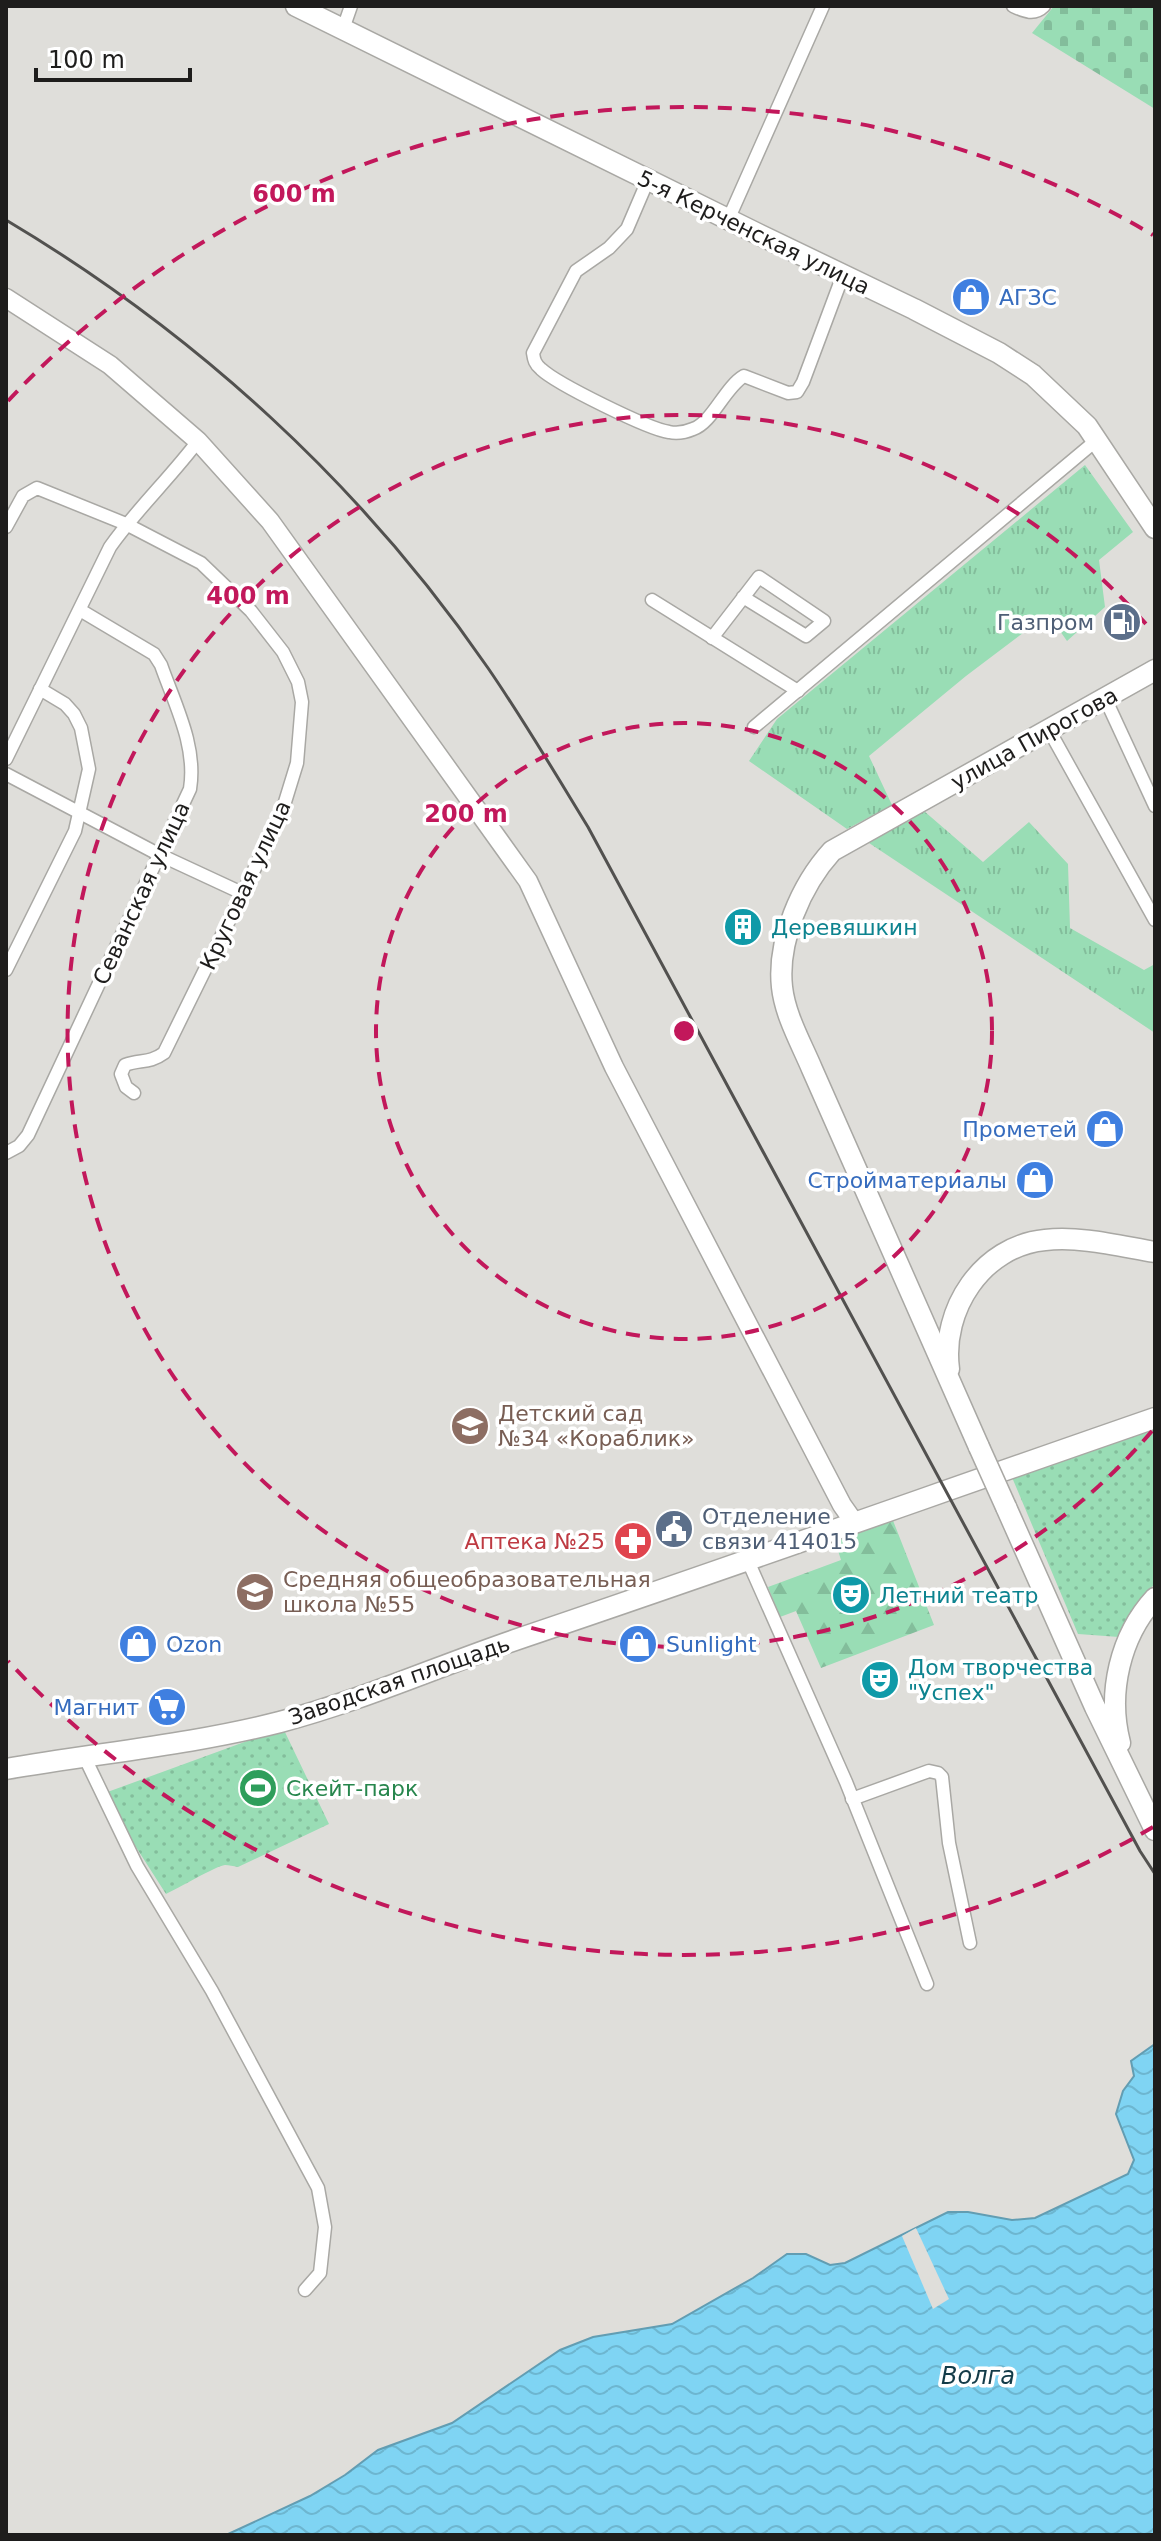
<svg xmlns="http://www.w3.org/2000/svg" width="1161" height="2541" font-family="'DejaVu Sans',sans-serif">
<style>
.grass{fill:url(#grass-tufts)}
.forest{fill:url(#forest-firs)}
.cemetery{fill:url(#cemetery-stones)}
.park{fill:url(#park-dots)}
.garden{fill:#99ddb5}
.water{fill:url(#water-waves);stroke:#629db2;stroke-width:2}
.pier{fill:#dfdeda}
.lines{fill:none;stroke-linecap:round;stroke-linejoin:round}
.street-casing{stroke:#a9a8a4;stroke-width:15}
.secondary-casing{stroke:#a9a8a4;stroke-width:21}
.primary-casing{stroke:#a9a8a4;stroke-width:23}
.street{stroke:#fff;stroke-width:12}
.secondary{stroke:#fff;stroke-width:18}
.primary{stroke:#fff;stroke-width:20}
.rail{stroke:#52514f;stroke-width:3}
.primary-bridge-casing{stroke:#a9a8a4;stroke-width:23;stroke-linecap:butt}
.primary-bridge{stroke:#fff;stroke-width:20}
.ring{fill:none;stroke:#c2185b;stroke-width:4;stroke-dasharray:14 10}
.labels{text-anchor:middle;stroke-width:7;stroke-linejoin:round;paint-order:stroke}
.street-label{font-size:22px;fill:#1e1d1c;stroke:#fff}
.shop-label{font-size:22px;fill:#366cbe;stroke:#fff;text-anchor:start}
.service-label{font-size:22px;fill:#4e5e75;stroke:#fff;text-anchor:end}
.culture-label{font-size:22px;fill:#0d838f;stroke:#fff;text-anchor:start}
.education-label{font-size:22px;fill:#785e54;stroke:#fff;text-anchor:start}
.health-label{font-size:22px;fill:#be3a42;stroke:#fff;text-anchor:end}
.leisure-label{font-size:22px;fill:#27864d;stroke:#fff;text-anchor:start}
.water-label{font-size:24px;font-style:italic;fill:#133b48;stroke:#fff}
.centre{fill:#c2185b;stroke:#fff;stroke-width:4}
.ring-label{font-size:24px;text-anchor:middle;font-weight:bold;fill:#c2185b;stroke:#fff;stroke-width:7;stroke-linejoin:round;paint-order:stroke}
</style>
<defs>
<pattern id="grass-tufts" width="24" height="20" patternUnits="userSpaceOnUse" patternTransform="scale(2)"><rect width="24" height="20" fill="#99ddb5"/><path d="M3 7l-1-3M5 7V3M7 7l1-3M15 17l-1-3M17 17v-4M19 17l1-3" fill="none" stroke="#83bd9b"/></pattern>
<pattern id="forest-firs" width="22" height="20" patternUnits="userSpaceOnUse" patternTransform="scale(2)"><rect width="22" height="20" fill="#99ddb5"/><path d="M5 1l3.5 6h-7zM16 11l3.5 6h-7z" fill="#83bd9b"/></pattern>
<pattern id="cemetery-stones" width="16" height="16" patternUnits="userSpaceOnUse" patternTransform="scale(2)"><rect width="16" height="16" fill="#99ddb5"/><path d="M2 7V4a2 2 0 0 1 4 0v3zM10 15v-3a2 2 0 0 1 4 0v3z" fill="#83bd9b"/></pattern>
<pattern id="park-dots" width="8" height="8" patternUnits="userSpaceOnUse" patternTransform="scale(2)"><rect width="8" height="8" fill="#99ddb5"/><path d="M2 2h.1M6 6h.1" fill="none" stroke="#83bd9b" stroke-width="1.8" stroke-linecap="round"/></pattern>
<pattern id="water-waves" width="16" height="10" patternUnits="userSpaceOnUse" patternTransform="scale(2)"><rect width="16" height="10" fill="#7fd4f3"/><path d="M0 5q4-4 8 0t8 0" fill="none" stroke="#6db6d0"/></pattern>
</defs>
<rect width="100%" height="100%" fill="#dfdeda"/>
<g class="grass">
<path d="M 1085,465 L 1133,532 L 1099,560 L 1105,607 L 1067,641 L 1048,614 L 966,676 L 869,756 L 892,805 L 847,829 L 749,761 L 777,719 Z"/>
<path d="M 924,811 L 983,862 L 1029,822 L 1068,864 L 1070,928 L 1144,970 L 1155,964 L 1155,1033 L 866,841 Z"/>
</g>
<path class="forest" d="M 892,1518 L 934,1625 L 821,1668 L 796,1611 L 780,1617 L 768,1587 L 841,1560 L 834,1538 Z"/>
<path class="cemetery" d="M 1054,6 L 1155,6 L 1155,109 L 1032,33 Z"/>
<g class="park">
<path d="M 1155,1427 L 1155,1584 L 1148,1590 L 1119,1637 L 1078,1634 L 1011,1475 Z"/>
<path d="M 283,1728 L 329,1824 L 238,1867 C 233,1866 229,1865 225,1865 C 216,1866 177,1889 166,1894 L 102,1794 Z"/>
</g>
<path class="garden" d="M 296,1763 L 301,1774 L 285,1781 L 279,1797 L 271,1804 L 242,1803 L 230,1781 C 251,1764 273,1773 296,1763 Z"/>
<path class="water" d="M 1155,2044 L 1155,2535 L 226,2535 L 310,2496 L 345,2475 L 378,2450 L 452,2423 L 560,2350 L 593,2337 L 672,2324 L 753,2278 L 787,2254 L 806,2254 L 830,2265 L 845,2263 L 948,2212 L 968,2212 L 1012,2220 L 1035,2218 L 1128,2174 L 1134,2160 L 1116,2114 L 1123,2091 L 1134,2076 L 1131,2061 Z"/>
<path class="pier" d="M 916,2228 L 949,2299 L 933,2309 L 902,2236 Z"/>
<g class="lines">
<g class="street-casing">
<g id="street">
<path d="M 1013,6 C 1024,11 1034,16 1044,6"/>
<path d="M 343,29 L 351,6"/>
<path d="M 648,180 L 627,229 L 609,248 L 576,271 L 533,353 C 534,360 535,364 541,369 C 557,384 648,429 669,432 C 678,434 686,432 693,429 C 712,423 725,387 744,376 L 788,393 L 797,392 L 803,382 L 843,275"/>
<path d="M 728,220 L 823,6"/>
<path d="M 6,527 L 23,496 L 37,488 L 126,524 L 201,563 L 251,611 L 283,652 L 298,682 L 302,702 L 297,763 L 281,815 L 164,1053 C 149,1064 140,1059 125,1065 L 121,1074 L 126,1087 L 134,1093"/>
<path d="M 652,600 L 798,691"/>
<path d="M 712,638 L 759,577 L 824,621 L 806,636 L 743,597"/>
<path d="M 1105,698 L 1155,806"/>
<path d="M 754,727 L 1098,439"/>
<path d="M 1049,730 L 1155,920"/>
<path d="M 6,759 L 110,547 C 136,510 170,478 198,441"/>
<path d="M 6,774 L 158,854 L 242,893"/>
<path d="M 6,970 L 75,831 L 89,769 L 81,728 L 74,714 L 65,704 L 40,689"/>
<path d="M 6,1153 L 19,1146 L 28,1135 L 190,789 C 197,746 175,705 161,665 L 154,654 L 80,610"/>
<path d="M 748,1561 L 846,1782 L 927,1984"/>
<path d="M 85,1758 L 137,1866 L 212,1991 L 318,2188 L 325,2227 L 320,2273 L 305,2290"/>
<path d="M 852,1799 L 929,1771 L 938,1773 L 942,1777 L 949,1843 L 970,1943"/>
</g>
</g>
<g class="secondary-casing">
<path id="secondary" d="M 6,298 L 110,365 L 198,441 L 270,521 L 528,881 L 614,1067 L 842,1505 L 854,1522"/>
</g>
<g class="primary-casing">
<g id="primary">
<path d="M 296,6 L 760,235 L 914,309 L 999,353 L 1033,375 L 1087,426 L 1155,528"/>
<path d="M 949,1369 C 941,1310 982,1246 1045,1240 C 1081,1236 1119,1246 1155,1252"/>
<path d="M 979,1447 L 812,1069 C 801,1043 785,1015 782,987 C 777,941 801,885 832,851 L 1155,670"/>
<path d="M 1006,1507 L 1095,1707 L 1155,1830"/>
<path d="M 1120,1743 C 1107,1693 1120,1636 1155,1598"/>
<path d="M 6,1769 C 98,1753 190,1745 280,1722 C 360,1701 436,1667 515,1640 C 729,1568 941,1492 1155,1418"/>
</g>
</g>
<use href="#street" class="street"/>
<use href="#secondary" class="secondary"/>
<use href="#primary" class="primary"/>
<path class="rail" d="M 6,220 C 196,333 362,485 488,668 C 523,719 555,773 588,827 L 1140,1851 L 1155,1874"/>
<g class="primary-bridge-casing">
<path id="primary-bridge" d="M 979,1447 L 1006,1507"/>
</g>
<use href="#primary-bridge" class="primary-bridge"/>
</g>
<g class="ring">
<circle cx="684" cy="1031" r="308"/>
<path d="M1152 1431A616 616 0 1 1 1152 631"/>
<path d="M1153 1827A924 924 0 0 1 8 1661M8 401A924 924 0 0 1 1153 235"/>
</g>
<defs>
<g id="shop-disc" transform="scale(2)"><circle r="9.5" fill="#3f7fe0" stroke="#fff"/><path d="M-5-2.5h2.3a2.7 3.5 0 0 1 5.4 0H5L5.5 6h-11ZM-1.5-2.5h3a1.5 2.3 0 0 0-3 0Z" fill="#fff"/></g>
<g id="fuel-disc" transform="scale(2)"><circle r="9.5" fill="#5c6f8a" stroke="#fff"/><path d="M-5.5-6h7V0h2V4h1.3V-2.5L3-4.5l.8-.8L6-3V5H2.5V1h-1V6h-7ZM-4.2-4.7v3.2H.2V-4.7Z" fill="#fff"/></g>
<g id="building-disc" transform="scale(2)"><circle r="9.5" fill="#0f9aa8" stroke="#fff"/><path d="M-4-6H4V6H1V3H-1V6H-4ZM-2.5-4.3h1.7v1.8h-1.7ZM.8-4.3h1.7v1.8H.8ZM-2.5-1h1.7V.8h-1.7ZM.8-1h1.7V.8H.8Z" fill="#fff"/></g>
<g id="school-disc" transform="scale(2)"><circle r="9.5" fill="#8d6e63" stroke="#fff"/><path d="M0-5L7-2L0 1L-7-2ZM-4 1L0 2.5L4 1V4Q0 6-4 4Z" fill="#fff"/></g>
<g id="civic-disc" transform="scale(2)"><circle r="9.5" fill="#5c6f8a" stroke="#fff"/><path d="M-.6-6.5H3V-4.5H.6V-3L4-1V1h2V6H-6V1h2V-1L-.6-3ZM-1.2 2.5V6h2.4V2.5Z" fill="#fff"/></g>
<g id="pharmacy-disc" transform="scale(2)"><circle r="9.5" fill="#e0444e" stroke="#fff"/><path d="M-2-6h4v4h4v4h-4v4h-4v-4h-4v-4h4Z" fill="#fff"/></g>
<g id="theatre-disc" transform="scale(2)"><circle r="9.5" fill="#0f9aa8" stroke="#fff"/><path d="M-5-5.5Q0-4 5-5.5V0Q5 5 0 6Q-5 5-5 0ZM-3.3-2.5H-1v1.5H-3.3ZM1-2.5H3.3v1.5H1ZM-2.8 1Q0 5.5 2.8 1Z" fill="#fff"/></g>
<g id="supermarket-disc" transform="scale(2)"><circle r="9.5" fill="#3f7fe0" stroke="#fff"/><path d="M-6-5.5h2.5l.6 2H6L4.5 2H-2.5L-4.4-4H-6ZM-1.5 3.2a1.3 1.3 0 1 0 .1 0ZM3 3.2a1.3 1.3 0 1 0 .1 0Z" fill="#fff"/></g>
<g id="stadium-disc" transform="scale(2)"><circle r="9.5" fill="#2e9e5b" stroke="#fff"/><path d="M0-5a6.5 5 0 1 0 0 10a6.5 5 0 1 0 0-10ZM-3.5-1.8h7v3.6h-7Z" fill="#fff"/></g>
</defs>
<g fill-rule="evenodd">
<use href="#shop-disc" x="971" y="297"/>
<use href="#fuel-disc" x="1122" y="622"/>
<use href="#building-disc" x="743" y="927"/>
<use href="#shop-disc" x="1105" y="1129"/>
<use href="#shop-disc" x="1035" y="1180"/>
<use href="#school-disc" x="470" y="1426"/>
<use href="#civic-disc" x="674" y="1529"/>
<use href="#pharmacy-disc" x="633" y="1541"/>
<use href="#school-disc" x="255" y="1592"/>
<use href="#theatre-disc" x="851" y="1595"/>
<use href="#shop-disc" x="138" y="1644"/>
<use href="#shop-disc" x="638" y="1644"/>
<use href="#theatre-disc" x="880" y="1680"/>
<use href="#supermarket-disc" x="167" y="1707"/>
<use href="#stadium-disc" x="258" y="1788"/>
</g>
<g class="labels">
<g class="street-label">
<text transform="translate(754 232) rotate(26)" y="8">5-я Керченская улица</text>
<text transform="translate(1034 738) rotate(-29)" y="8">улица Пирогова</text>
<text transform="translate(245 885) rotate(-65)" y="8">Круговая улица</text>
<text transform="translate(141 893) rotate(-65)" y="8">Севанская улица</text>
<text transform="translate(399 1680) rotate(-19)" y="8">Заводская площадь</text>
</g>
<g class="shop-label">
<text x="999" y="305">АГЗС</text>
<text x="1077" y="1137" text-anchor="end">Прометей</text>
<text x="1007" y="1188" text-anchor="end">Стройматериалы</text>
<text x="166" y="1652">Ozon</text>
<text x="666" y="1652">Sunlight</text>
<text x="139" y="1715" text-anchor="end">Магнит</text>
</g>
<g class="service-label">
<text x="1094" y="630">Газпром</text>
<text x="702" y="1524" text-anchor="start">Отделение<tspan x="702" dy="25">связи 414015</tspan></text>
</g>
<g class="culture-label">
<text x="771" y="935">Деревяшкин</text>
<text x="879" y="1603">Летний театр</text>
<text x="908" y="1675">Дом творчества<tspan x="908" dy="25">"Успех"</tspan></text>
</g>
<g class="education-label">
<text x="498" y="1421">Детский сад<tspan x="498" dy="25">№34 «Кораблик»</tspan></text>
<text x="283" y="1587">Средняя общеобразовательная<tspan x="283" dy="25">школа №55</tspan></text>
</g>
<g class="health-label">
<text x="605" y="1549">Аптека №25</text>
</g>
<g class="leisure-label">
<text x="286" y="1796">Скейт-парк</text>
</g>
<g class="water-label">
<text x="978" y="2384">Волга</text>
</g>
</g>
<circle cx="684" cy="1031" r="12" class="centre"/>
<g class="ring-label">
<text x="294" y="202">600 m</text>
<text x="248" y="604">400 m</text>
<text x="466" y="822">200 m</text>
</g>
<rect width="1161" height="2541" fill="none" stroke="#1e1d1c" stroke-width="16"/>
<path d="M36 68v12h154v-12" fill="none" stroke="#1e1d1c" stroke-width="4"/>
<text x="48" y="68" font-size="24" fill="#1e1d1c" stroke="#ffffff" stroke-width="6" paint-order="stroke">100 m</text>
</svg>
